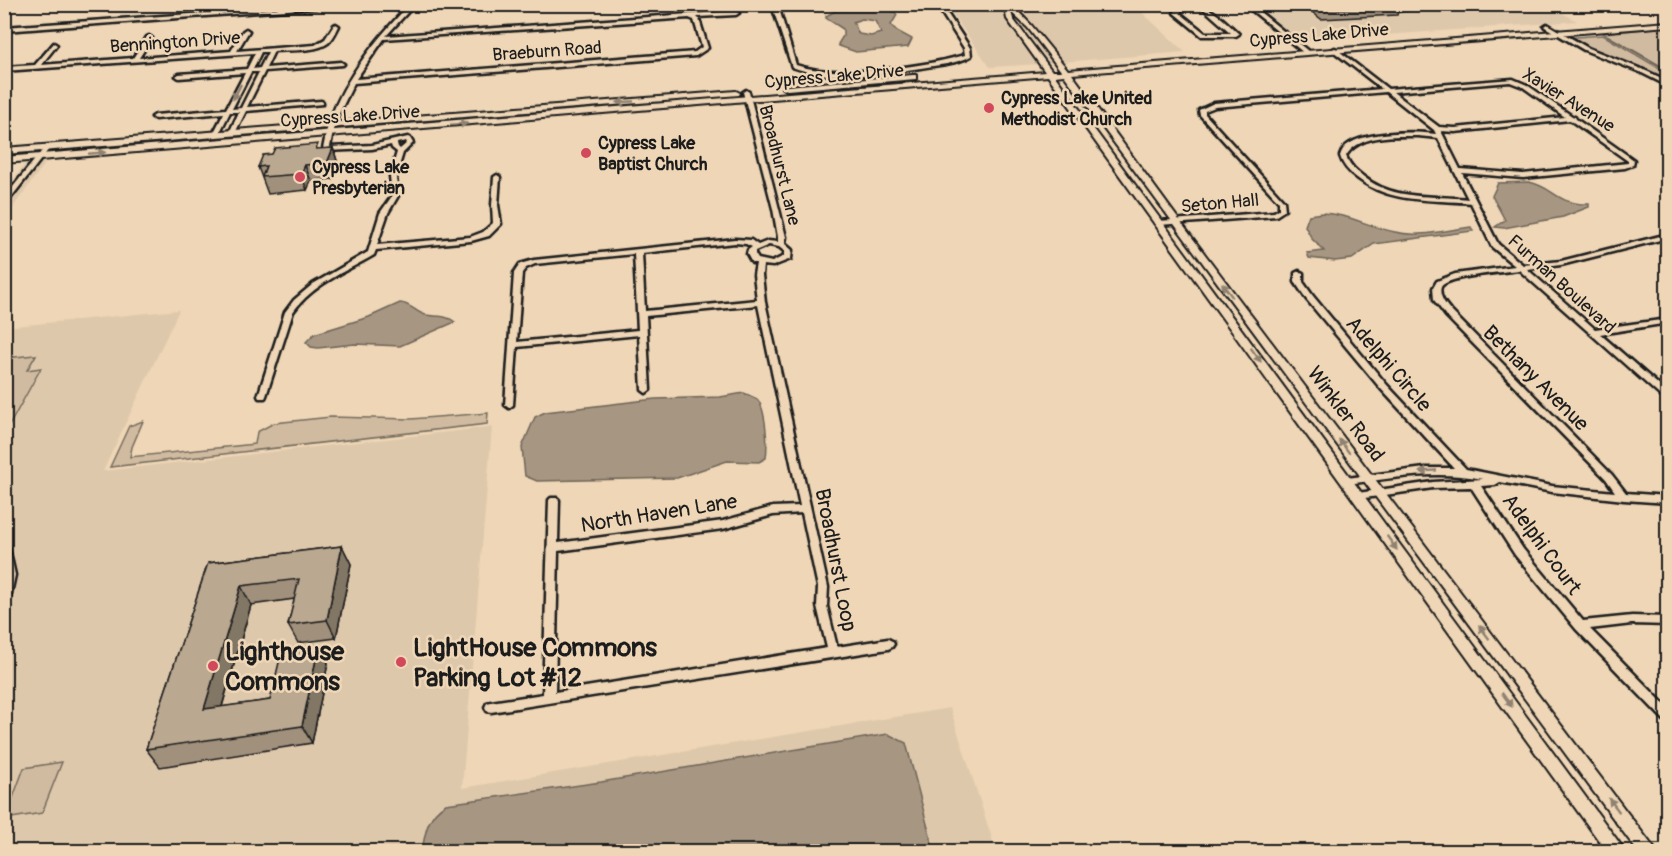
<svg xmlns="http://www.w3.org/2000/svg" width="1672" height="856" font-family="Pangolin,sans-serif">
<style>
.built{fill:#dec8ab}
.green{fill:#d0bba0;stroke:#766c5e;stroke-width:1.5}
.water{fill:#a69682;stroke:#6f6559;stroke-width:1.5;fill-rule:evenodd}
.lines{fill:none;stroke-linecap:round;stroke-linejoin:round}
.stream{stroke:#6f6559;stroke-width:2}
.street-casing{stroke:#1c1c1c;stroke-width:5}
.secondary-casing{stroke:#1c1c1c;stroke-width:4}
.street{fill:#eed6b6;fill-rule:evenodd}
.secondary{fill:#eed6b6;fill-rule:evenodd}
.wall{fill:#a0907c;stroke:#1c1c1c;stroke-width:1.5}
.shaded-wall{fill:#827665;stroke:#1c1c1c;stroke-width:1.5}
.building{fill:#baa890;stroke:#1c1c1c;stroke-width:1.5}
.oneway{fill:#908271}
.poi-dot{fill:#d1495b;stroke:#eed6b6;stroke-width:2}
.labels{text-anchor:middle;stroke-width:5;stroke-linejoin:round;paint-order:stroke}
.far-street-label{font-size:18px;fill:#1c1c1c;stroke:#eed6b6}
.far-poi-label{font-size:18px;font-weight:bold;fill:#1c1c1c;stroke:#eed6b6;text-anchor:start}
.street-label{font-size:21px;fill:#1c1c1c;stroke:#eed6b6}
.near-poi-label{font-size:26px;font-weight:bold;fill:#1c1c1c;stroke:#eed6b6;text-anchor:start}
</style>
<rect width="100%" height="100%" fill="#eed6b6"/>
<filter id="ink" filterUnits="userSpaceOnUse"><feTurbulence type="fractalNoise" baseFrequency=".0167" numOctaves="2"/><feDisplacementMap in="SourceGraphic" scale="12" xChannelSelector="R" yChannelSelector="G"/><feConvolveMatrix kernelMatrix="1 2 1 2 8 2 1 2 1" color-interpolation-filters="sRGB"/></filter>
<g filter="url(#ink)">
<g class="built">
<path d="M 946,5 L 1003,5 L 1007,19 L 1040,64 L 990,67 Z"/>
<path d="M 1077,5 L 1134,5 L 1185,52 L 1062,62 L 1035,28 L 1016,10 Z"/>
<path d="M 1251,5 L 1547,5 L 1577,21 L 1303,41 L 1289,34 Z"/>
<path d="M 1012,12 L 1027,28 L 1055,63 L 1047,63 L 1018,24 Z"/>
<path d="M 46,162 L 5,218 L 5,192 L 26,163 Z"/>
<path d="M 179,310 L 103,471 L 492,427 L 462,788 L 950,708 L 996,851 L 5,852 L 5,327 Z"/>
</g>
<g class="green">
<path d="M 465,5 L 593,5 L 480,10 Z"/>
<path d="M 1667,27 L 1667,71 L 1603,33 Z"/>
<path d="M 1603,35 L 1667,73 L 1667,87 C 1634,67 1597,58 1563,38 Z"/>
<path d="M 36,355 L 27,370 L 41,368 L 5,433 L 5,358 Z"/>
<path d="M 488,413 L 487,424 L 110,467 L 129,426 L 143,421 L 132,447 L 130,457 L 255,444 L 257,432 L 274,423 L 331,417 L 411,419 Z"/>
<path d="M 62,762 L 42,813 L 5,819 L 24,768 Z"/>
</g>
<g class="water">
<path d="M 877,7 L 895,12 L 897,15 L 891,25 L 897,31 L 912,39 L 908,47 L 856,52 L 839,46 L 838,44 L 843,36 L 843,29 L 826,18 L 826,16 L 837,10 ZM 862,19 L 875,21 L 881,33 L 871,36 L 859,34 L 853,22 Z"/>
<path d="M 1529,182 C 1554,187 1557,205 1589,204 L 1589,207 L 1563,217 L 1504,228 L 1495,227 L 1505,220 L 1492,196 L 1498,183 Z"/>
<path d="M 1322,213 C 1349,214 1369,227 1395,232 C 1419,238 1446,230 1471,227 L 1473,231 L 1374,244 L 1352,259 L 1335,261 L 1309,258 L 1307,253 L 1324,251 L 1312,239 L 1305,226 L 1309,215 Z"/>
<path d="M 400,303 C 410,303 416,313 426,315 C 435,317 448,315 455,322 L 400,346 L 355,344 L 318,348 L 311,347 L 306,342 L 314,334 L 369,317 Z"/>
<path d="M 744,393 C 748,395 754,397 757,399 C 766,408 768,445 766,458 L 759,462 L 727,461 L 677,478 L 537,481 L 525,476 L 522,447 L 535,417 L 545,412 L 655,399 L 720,397 Z"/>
<path d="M 888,734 L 906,743 L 934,851 L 422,851 C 425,832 428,814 446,804 L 601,782 Z"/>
</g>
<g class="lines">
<path class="stream" d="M 1608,36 L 1668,70"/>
<g class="street-casing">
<g id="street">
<path d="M 337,4 L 368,4 L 4,31 L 4,27 Z"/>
<path d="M 410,4 L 415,4 L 386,36 L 689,14 L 736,11 L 739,13 L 736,15 L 697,17 L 699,19 L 708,48 L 696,56 L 354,83 L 335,122 L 330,147 L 372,145 L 408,137 L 410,138 L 413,143 L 403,153 L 396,176 L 398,196 L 388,213 L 377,245 L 470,237 L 483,232 L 493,223 L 492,205 L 494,177 L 497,175 L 500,177 L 498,205 L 501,224 L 489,236 L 471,241 L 376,250 L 374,255 C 345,272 313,284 293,312 L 266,396 L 265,398 L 259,398 L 258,396 L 285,312 L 294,300 L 313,284 L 368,252 L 380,213 L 392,196 L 390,176 L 397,152 L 392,148 L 391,145 L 372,149 L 326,151 L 323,149 C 325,140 326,131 329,122 C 346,76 376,39 410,4 ZM 689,18 L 694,20 L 702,47 L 695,52 L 356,79 L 384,39 ZM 406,141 L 407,143 L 400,149 L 398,147 L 397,143 Z"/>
<path d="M 822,4 L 852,4 L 782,10 L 780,12 L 796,65 C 837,79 923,67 965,55 L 964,48 L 936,4 L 941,4 L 970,48 L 971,56 C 957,64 937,65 921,68 C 880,74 832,82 792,67 L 774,12 L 781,7 Z"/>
<path d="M 1181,4 L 1186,4 L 1180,13 L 1205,33 L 1231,33 L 1205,10 L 1188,4 C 1210,4 1223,19 1239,34 L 1236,36 L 1202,36 L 1174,13 Z"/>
<path d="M 1244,4 L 1250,4 L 1308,51 L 1308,53 L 1304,53 Z"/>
<path d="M 336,24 L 339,26 C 336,32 333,39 328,43 C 316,52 289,50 274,51 L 266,68 L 341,62 L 344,64 L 343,65 L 265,71 L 247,107 L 321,101 L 323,102 L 323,104 L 246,111 L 235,133 L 232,135 L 229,133 L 239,112 L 230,112 L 219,134 L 216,136 L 213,134 L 224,113 L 155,119 L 152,117 L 155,115 L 226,109 L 245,73 L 179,78 L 176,76 L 179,74 L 247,69 L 255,53 L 4,71 L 4,67 L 35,65 L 54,43 L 57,45 L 41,65 L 133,58 L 147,37 L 149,36 L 152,38 L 139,58 L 231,51 L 243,31 L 246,29 L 249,31 L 237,51 L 315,45 L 325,39 L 334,25 ZM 261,52 L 268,52 L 260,68 L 253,69 ZM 251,72 L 259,72 L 241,108 L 232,109 Z"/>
<path d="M 1547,24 L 1588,48 L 1644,70 L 1668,81 L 1668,86 L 1640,72 L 1584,50 L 1545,27 L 1544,26 Z"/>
<path d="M 1335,48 L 1388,89 L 1513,79 L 1527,85 L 1572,116 L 1575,117 L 1576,119 L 1634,160 L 1633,165 L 1625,168 L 1523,178 L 1462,173 L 1498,244 L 1523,265 L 1561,261 L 1668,234 L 1668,238 L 1561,265 L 1527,269 L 1595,329 L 1668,319 L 1668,323 L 1600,334 L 1668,393 L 1668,401 L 1665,400 L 1519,270 C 1506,272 1446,276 1441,287 C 1438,297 1447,306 1452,312 L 1612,475 L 1626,493 L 1668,496 L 1668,503 L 1624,500 L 1552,492 L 1500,482 L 1495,485 L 1481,486 L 1523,549 L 1583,621 L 1632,616 L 1668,617 L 1668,625 L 1632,624 L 1590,629 L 1668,708 L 1668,721 L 1664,720 L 1576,629 L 1515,555 L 1471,487 L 1433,488 L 1358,499 L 1355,498 L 1353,496 L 1355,494 L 1358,493 L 1433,482 L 1483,479 C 1436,470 1394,478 1347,484 L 1344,483 L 1342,481 L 1344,479 L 1347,478 L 1425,468 L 1454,468 L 1381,389 L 1307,300 L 1295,282 L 1295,273 L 1299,271 L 1303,273 L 1303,282 L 1313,296 L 1387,385 L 1466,469 L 1552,486 L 1615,492 L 1606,479 L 1446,316 L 1434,300 L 1433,288 L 1437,281 L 1455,274 L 1515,266 L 1492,247 L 1471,203 C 1431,199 1390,204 1357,178 C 1349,172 1343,166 1340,156 C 1341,153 1342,150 1344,148 C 1359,131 1415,131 1436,134 L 1434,130 L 1386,92 L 1215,107 L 1205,111 L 1205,114 L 1284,201 L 1285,210 L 1276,216 L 1159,225 L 1155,223 L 1159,221 L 1274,212 L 1279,209 L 1279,202 L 1200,115 L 1199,110 L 1214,103 L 1382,89 L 1333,51 L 1333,49 ZM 1510,82 L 1523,87 L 1565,117 L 1455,128 L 1439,127 L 1393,92 ZM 1570,120 L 1628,161 L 1628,163 L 1523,174 L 1460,169 L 1441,131 L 1455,132 ZM 1418,136 L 1438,138 L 1468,199 C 1433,195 1394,201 1364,177 C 1356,171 1350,166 1346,156 C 1359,134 1395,136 1418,136 Z"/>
<path d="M 746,90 L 749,92 L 779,209 L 786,237 L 785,244 L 792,250 L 791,259 L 773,266 L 763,265 L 762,275 L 765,302 L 828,587 L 827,606 L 837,647 L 888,639 L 892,641 L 894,644 L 892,647 L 888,649 L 491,712 L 487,711 L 485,707 L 487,703 L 491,702 L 543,694 L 549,500 L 551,498 L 557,498 L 559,500 L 558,543 L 723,521 L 773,507 L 800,506 L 758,305 L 646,316 L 650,390 L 646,393 L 642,390 L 639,335 L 517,347 L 513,405 L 509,408 L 505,405 L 514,273 L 520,264 L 534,260 L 735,239 L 751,240 L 758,245 L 768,241 L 778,242 L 778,237 L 773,209 L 743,92 ZM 735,243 L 746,244 L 752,247 L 748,250 L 747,254 L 752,263 L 756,263 L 754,275 L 757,300 L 645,311 L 642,253 ZM 769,245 L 779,247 L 784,251 L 784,256 L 772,262 L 758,259 L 755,254 L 755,251 ZM 634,254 L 638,330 L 517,342 L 522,273 L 526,268 L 535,264 ZM 802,513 L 818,587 L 817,606 L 827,648 L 555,692 L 558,551 L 723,529 L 773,515 Z"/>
<path d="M 47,146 L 49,147 L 49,149 L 6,204 L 4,205 L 4,198 L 45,147 Z"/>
<path d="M 4,544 L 8,545 L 9,548 L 15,575 L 9,603 L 8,606 L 4,607 Z"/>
</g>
</g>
<g class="secondary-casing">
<g id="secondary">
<path d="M 1004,4 L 1011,4 L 1032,26 L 1068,70 L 1668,22 L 1668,26 L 1072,74 L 1179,220 L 1657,852 L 1638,852 L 1064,75 L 1055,76 L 1626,852 L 1607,852 L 1048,76 L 4,163 L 4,157 L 1045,72 L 1007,19 ZM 1011,12 L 1028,28 L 1061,71 L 1052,71 L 1013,19 Z"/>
<path d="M 913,75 L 916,75 L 916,79 L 787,90 L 783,88 L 787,86 Z"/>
<path d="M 736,91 L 740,93 L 739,95 L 4,154 L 4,148 Z"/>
</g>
</g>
<use href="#street" class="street"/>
<use href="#secondary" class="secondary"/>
</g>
<g class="wall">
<path d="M 1302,4 L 1417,4 L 1415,10 L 1398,12 L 1397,15 L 1321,19 Z"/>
<path d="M 333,148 L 338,164 L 333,179 L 311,181 L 307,190 L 268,194 L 258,167 L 272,154 Z"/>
<path d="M 342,546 L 351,564 L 336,638 L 298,643 L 288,625 L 295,599 L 251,605 L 222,707 L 270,700 L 319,645 L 328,663 L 312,743 L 160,767 L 146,749 L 208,563 Z"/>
</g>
<g class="shaded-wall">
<path d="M 333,148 L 338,164 L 333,179 L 327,163 Z"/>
<path d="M 305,165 L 311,181 L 307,190 L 301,174 Z"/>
<path d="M 342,546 L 351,564 L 336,638 L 327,620 Z"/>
<path d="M 241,586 L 251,605 L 216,727 L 204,709 Z"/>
<path d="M 319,645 L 328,663 L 312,743 L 302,726 Z"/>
</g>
<g class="building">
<path d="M 1319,4 L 1400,4 L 1400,5 L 1325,9 Z"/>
<path d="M 318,144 L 316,149 L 333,148 L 327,163 L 305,165 L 301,174 L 262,177 L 266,166 L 258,167 L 263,155 L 272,154 L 275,148 Z"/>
<path d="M 342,546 L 327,620 L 288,625 L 299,579 L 241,586 L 204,709 L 270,700 L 282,650 L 319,645 L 302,726 L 146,749 L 208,563 Z"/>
</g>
<defs><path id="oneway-solid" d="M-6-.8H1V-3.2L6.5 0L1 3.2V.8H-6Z" transform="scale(1.5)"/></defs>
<g class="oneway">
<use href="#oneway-solid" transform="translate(237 92) rotate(117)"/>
<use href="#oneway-solid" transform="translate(625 102) rotate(175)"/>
<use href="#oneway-solid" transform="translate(459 124) rotate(-5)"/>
<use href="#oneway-solid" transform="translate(97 153) rotate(-5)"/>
<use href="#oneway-solid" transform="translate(1227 290) rotate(-127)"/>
<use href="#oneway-solid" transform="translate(1256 355) rotate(54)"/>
<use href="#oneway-solid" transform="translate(1344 446) rotate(-127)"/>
<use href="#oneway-solid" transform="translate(1428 471) rotate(175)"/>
<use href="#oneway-solid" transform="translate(1392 543) rotate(54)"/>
<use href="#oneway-solid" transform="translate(1484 632) rotate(-127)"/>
<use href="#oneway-solid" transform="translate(1507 700) rotate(54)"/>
<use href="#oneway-solid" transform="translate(1614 805) rotate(-127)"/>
</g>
</g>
<g class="poi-dot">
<circle cx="989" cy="108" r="6"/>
<circle cx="586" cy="153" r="6"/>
<circle cx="300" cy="177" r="6"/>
<circle cx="401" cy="662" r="6"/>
<circle cx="213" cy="666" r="6"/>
</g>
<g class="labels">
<g class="far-street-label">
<text transform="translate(1319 35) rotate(-5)" y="6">Cypress Lake Drive</text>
<text transform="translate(175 42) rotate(-4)" y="6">Bennington Drive</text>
<text transform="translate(547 51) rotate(-4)" y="6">Braeburn Road</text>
<text transform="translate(834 76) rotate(-5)" y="6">Cypress Lake Drive</text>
<text transform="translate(1569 100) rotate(32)" y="6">Xavier Avenue</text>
<text transform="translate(350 116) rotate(-4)" y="6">Cypress Lake Drive</text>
<text transform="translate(780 165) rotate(76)" y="6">Broadhurst Lane</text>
<text transform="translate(1220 203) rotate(-5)" y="6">Seton Hall</text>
<text transform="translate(1562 284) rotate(42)" y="6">Furman Boulevard</text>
</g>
<g class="far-poi-label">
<text x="1001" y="104">Cypress Lake United<tspan x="1001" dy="21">Methodist Church</tspan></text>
<text x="598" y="149">Cypress Lake<tspan x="598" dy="21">Baptist Church</tspan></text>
<text x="312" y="173">Cypress Lake<tspan x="312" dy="21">Presbyterian</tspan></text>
</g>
<g class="street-label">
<text transform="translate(1389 364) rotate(49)" y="7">Adelphi Circle</text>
<text transform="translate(1536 378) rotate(45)" y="7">Bethany Avenue</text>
<text transform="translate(1346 414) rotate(53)" y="7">Winkler Road</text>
<text transform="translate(659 513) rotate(-9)" y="7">North Haven Lane</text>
<text transform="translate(1542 544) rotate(54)" y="7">Adelphi Court</text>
<text transform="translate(836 560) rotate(79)" y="7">Broadhurst Loop</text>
</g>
<g class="near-poi-label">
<text x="413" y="656">LightHouse Commons<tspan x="413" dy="30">Parking Lot #12</tspan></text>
<text x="225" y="660">Lighthouse<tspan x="225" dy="30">Commons</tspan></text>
</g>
</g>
<rect width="1672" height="856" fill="none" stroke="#eed6b6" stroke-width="24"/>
<rect x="12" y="12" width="1648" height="832" fill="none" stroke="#1c1c1c" stroke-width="2" filter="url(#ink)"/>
</svg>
